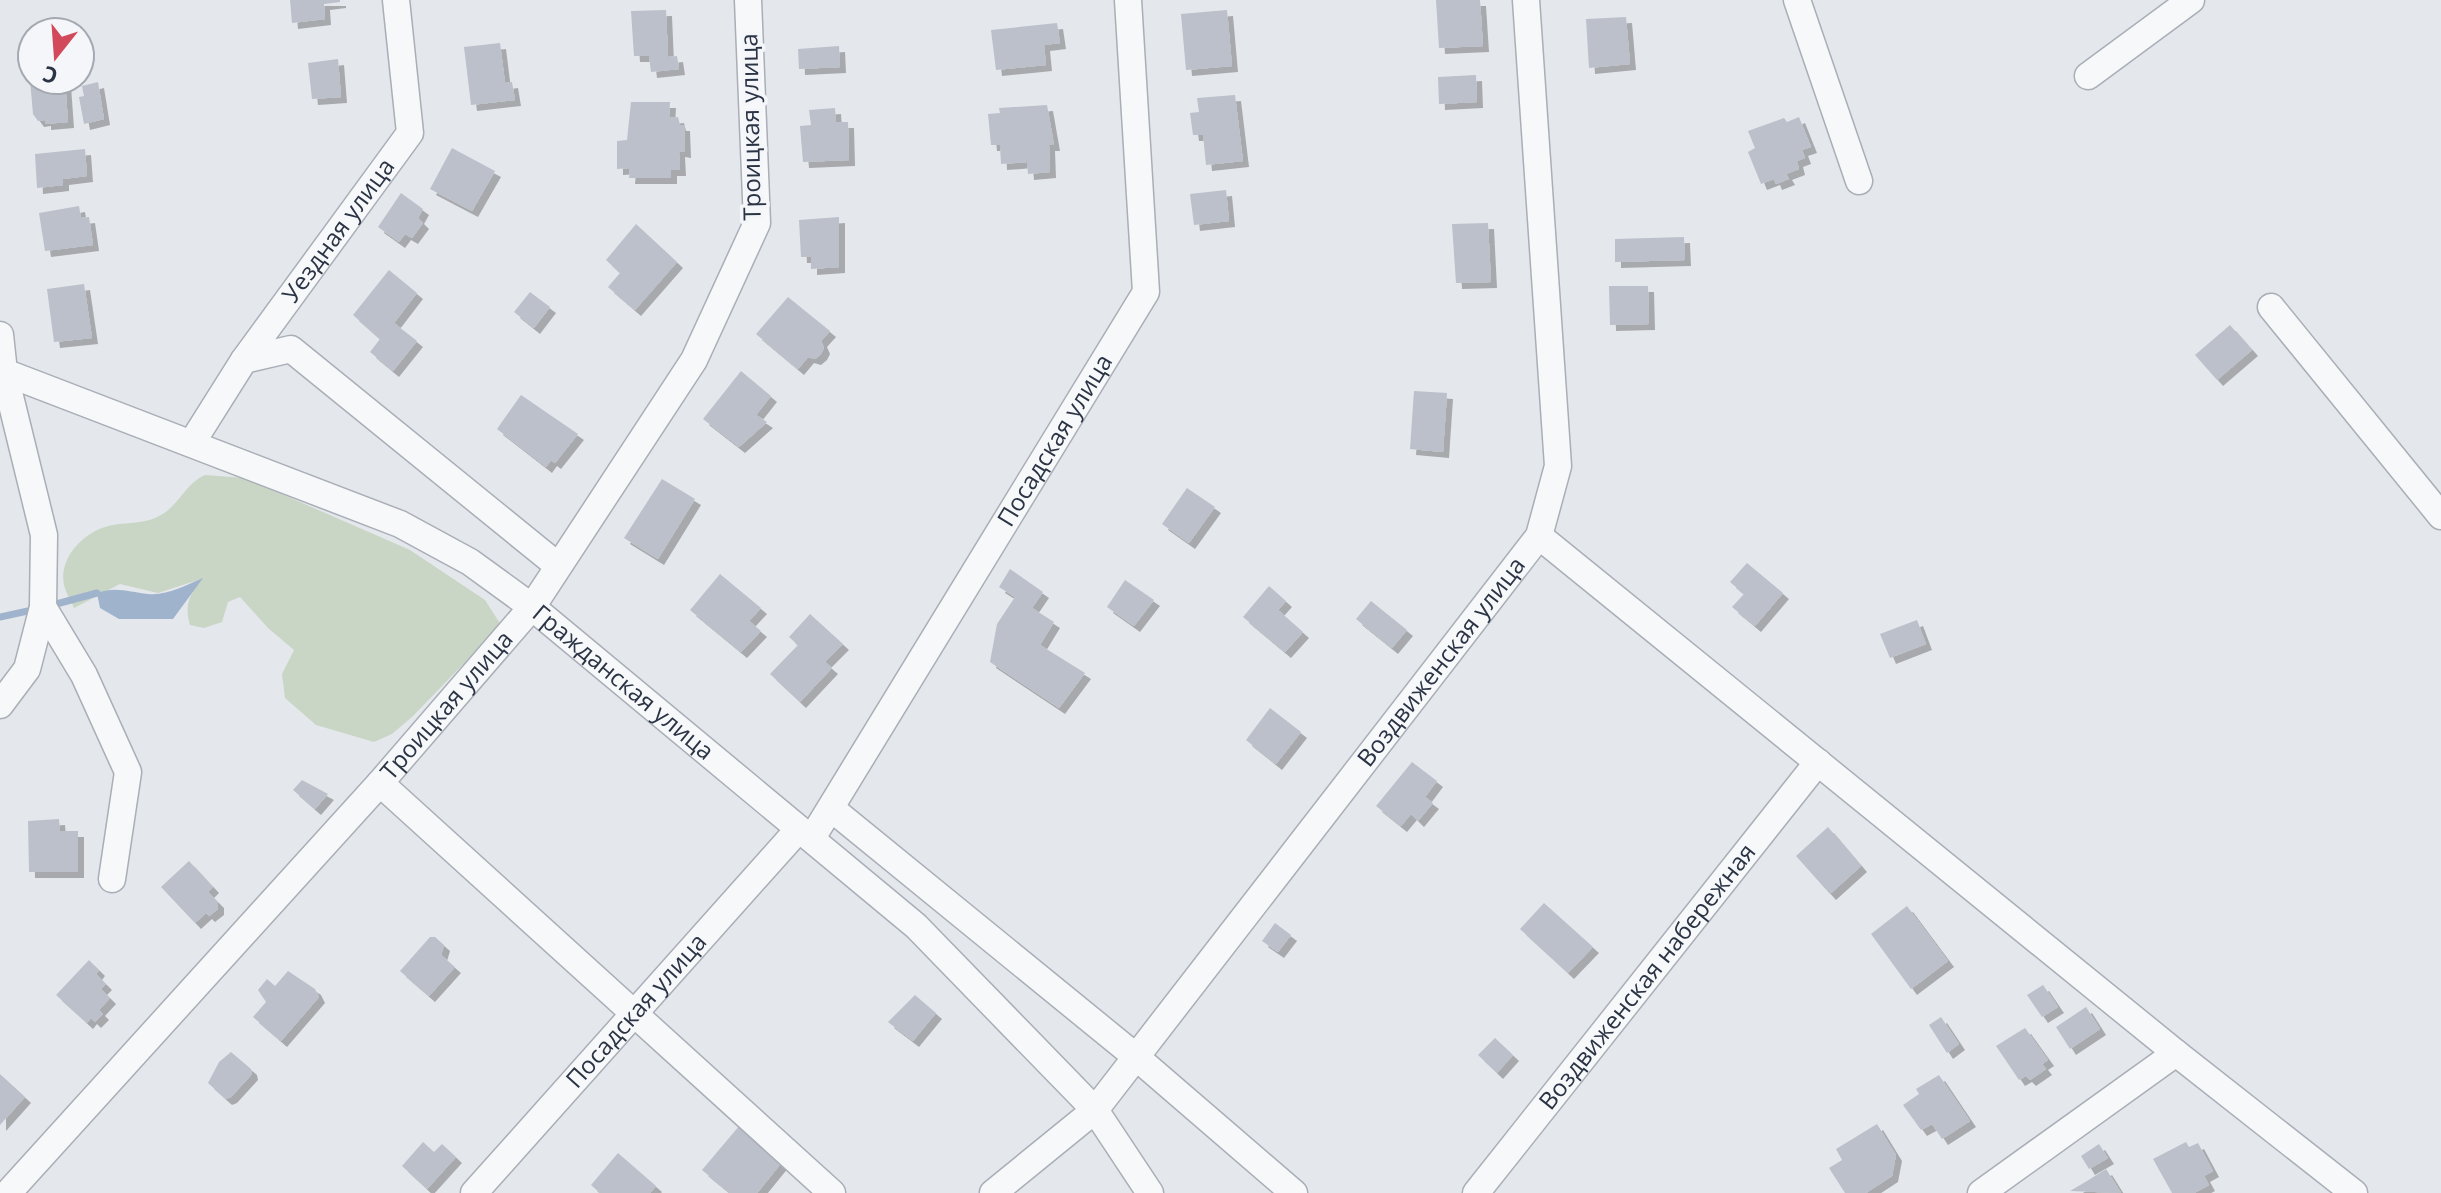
<svg xmlns="http://www.w3.org/2000/svg" width="2441" height="1193" font-family="'Open Sans',sans-serif">
<style>
.green{fill:#c9d6c5}
.water{fill:#9fb4cc}
.lines{fill:none;stroke-linecap:round;stroke-linejoin:round}
.stream{stroke:#9fb4cc;stroke-width:7}
.building{fill:#bbc0ca;filter:url(#shadow)}
.minor-casing{stroke:#a9aeb7;stroke-width:29}
.minor{stroke:#f7f8fa;stroke-width:26}
.labels{text-anchor:middle;stroke-width:7;stroke-linejoin:round;paint-order:stroke}
.street-label{font-size:24px;fill:#2b3445;stroke:#f4f6f9}
</style>
<defs>
<filter id="shadow"><feDropShadow dx="6" dy="6" stdDeviation="0" flood-color="#0004"/></filter>
</defs>
<rect width="100%" height="100%" fill="#e4e7ec"/>
<path class="green" d="M 205,475 L 245,478 L 410,550 L 485,600 L 501,625 L 413,716 L 392,734 L 374,742 L 316,725 L 285,698 L 282,674 L 294,650 L 268,628 L 240,597 L 228,602 L 222,622 L 204,628 L 190,625 C 184,605 190,594 201,579 L 158,593 L 120,584 L 74,608 C 71,601 66,593 64,585 C 58,556 87,529 113,525 C 130,522 146,524 161,515 C 180,504 185,484 205,475 Z"/>
<path class="water" d="M 203,578 L 173,619 L 119,619 L 100,608 L 97,593 C 116,586 129,592 148,594 C 167,596 186,585 203,578 Z"/>
<g class="lines">
<g class="stream">
<path d="M 49,606 L 97,593"/>
<path d="M 0,617 L 37,609"/>
</g>
</g>
<g class="building">
<path d="M 290,0 L 340,0 L 340,2 L 324,4 L 325,19 L 292,23 Z"/>
<path d="M 1436,0 L 1480,0 L 1483,46 L 1439,48 Z"/>
<path d="M 666,10 L 668,57 L 677,56 L 679,69 L 651,72 L 649,56 L 634,56 L 631,11 Z"/>
<path d="M 1227,10 L 1232,66 L 1186,70 L 1181,14 Z"/>
<path d="M 1626,17 L 1630,64 L 1589,68 L 1586,19 Z"/>
<path d="M 1057,23 L 1060,43 L 1044,45 L 1046,65 L 996,70 L 991,30 Z"/>
<path d="M 500,43 L 505,83 L 512,82 L 515,100 L 471,105 L 464,47 Z"/>
<path d="M 839,46 L 840,67 L 799,69 L 798,49 Z"/>
<path d="M 338,59 L 341,97 L 312,99 L 308,63 Z"/>
<path d="M 1476,75 L 1477,102 L 1439,104 L 1438,77 Z"/>
<path d="M 30,80 L 65,80 L 68,122 L 45,124 L 45,120 L 38,121 L 33,114 Z"/>
<path d="M 98,82 L 104,119 L 84,124 L 79,97 L 84,96 L 82,86 Z"/>
<path d="M 1235,95 L 1243,161 L 1206,165 L 1203,135 L 1193,135 L 1190,113 L 1199,112 L 1197,98 Z"/>
<path d="M 631,102 L 670,102 L 669,118 L 678,117 L 680,125 L 684,125 L 685,152 L 679,151 L 680,170 L 671,170 L 671,178 L 629,178 L 630,168 L 617,169 L 617,141 L 627,140 Z"/>
<path d="M 1047,105 L 1054,145 L 1049,145 L 1050,172 L 1028,174 L 1027,162 L 1001,164 L 1000,145 L 991,145 L 988,114 L 1000,113 L 999,108 Z"/>
<path d="M 835,108 L 836,122 L 848,122 L 849,160 L 803,162 L 800,126 L 811,125 L 809,110 Z"/>
<path d="M 1799,117 L 1811,147 L 1802,150 L 1805,158 L 1797,161 L 1799,169 L 1786,174 L 1789,179 L 1776,184 L 1774,179 L 1761,184 L 1748,152 L 1755,148 L 1748,131 L 1784,118 L 1787,122 Z"/>
<path d="M 452,148 L 495,171 L 472,211 L 430,189 Z"/>
<path d="M 85,149 L 87,176 L 63,179 L 63,185 L 37,188 L 35,154 Z"/>
<path d="M 1226,190 L 1229,221 L 1194,225 L 1190,194 Z"/>
<path d="M 401,193 L 423,209 L 418,218 L 423,223 L 412,238 L 405,234 L 399,242 L 378,227 Z"/>
<path d="M 79,206 L 81,218 L 89,217 L 93,245 L 45,251 L 39,213 Z"/>
<path d="M 839,217 L 839,267 L 811,269 L 811,257 L 801,257 L 799,220 Z"/>
<path d="M 1488,223 L 1491,282 L 1456,283 L 1452,224 Z"/>
<path d="M 636,224 L 677,262 L 635,310 L 608,287 L 620,273 L 606,260 Z"/>
<path d="M 1684,237 L 1685,260 L 1615,262 L 1615,239 Z"/>
<path d="M 389,270 L 417,293 L 394,323 L 417,341 L 393,371 L 370,352 L 380,339 L 353,315 Z"/>
<path d="M 84,284 L 92,338 L 54,342 L 47,289 Z"/>
<path d="M 1609,286 L 1648,286 L 1649,324 L 1610,325 Z"/>
<path d="M 530,292 L 550,307 L 534,328 L 514,312 Z"/>
<path d="M 788,297 L 830,331 L 821,341 L 824,348 L 821,354 L 815,359 L 808,357 L 798,369 L 756,334 Z"/>
<path d="M 2230,325 L 2252,350 L 2217,380 L 2195,355 Z"/>
<path d="M 741,371 L 771,396 L 756,415 L 767,422 L 739,447 L 703,419 Z"/>
<path d="M 1414,391 L 1447,393 L 1443,452 L 1410,449 Z"/>
<path d="M 521,395 L 578,434 L 555,463 L 551,460 L 546,467 L 497,429 Z"/>
<path d="M 662,479 L 695,499 L 658,559 L 624,538 Z"/>
<path d="M 1187,488 L 1215,507 L 1189,543 L 1162,524 Z"/>
<path d="M 1747,563 L 1783,593 L 1755,626 L 1732,607 L 1744,594 L 1730,582 Z"/>
<path d="M 1010,569 L 1043,592 L 1032,608 L 1054,622 L 1040,645 L 1085,673 L 1059,708 L 990,662 L 997,624 L 1015,597 L 999,587 Z"/>
<path d="M 720,574 L 761,608 L 749,621 L 761,631 L 741,652 L 690,610 Z"/>
<path d="M 1125,580 L 1154,600 L 1134,626 L 1107,607 Z"/>
<path d="M 1269,586 L 1286,601 L 1278,610 L 1303,632 L 1285,652 L 1243,617 Z"/>
<path d="M 1371,601 L 1407,630 L 1392,648 L 1356,619 Z"/>
<path d="M 810,614 L 843,644 L 825,662 L 832,668 L 800,702 L 770,674 L 798,645 L 789,637 Z"/>
<path d="M 1917,620 L 1926,644 L 1890,658 L 1880,634 Z"/>
<path d="M 1270,708 L 1301,732 L 1276,764 L 1246,740 Z"/>
<path d="M 1412,762 L 1437,781 L 1425,797 L 1433,803 L 1418,821 L 1411,814 L 1401,826 L 1376,806 Z"/>
<path d="M 302,780 L 328,794 L 315,809 L 293,790 Z"/>
<path d="M 59,819 L 60,831 L 78,831 L 78,872 L 29,872 L 28,821 Z"/>
<path d="M 1828,827 L 1861,866 L 1830,894 L 1796,856 Z"/>
<path d="M 189,861 L 213,887 L 208,892 L 218,902 L 218,909 L 209,916 L 206,913 L 195,923 L 161,887 Z"/>
<path d="M 1544,903 L 1593,947 L 1568,973 L 1520,929 Z"/>
<path d="M 1907,906 L 1948,961 L 1911,989 L 1871,934 Z"/>
<path d="M 1275,923 L 1291,935 L 1278,952 L 1262,941 Z"/>
<path d="M 430,937 L 435,937 L 444,945 L 441,955 L 455,967 L 429,996 L 400,971 Z"/>
<path d="M 89,960 L 99,970 L 96,974 L 106,984 L 101,989 L 110,998 L 99,1010 L 103,1014 L 95,1022 L 91,1018 L 87,1023 L 56,995 Z"/>
<path d="M 288,971 L 315,989 L 319,997 L 281,1041 L 253,1017 L 266,1002 L 258,990 L 267,979 L 275,986 Z"/>
<path d="M 2043,985 L 2058,1007 L 2042,1017 L 2027,995 Z"/>
<path d="M 915,995 L 936,1013 L 913,1041 L 888,1022 Z"/>
<path d="M 2086,1007 L 2100,1029 L 2070,1049 L 2056,1027 Z"/>
<path d="M 1941,1017 L 1959,1044 L 1947,1053 L 1929,1025 Z"/>
<path d="M 2025,1028 L 2048,1060 L 2042,1064 L 2046,1069 L 2030,1080 L 2026,1076 L 2019,1080 L 1996,1046 Z"/>
<path d="M 1495,1038 L 1513,1055 L 1497,1073 L 1478,1055 Z"/>
<path d="M 231,1052 L 251,1069 L 252,1074 L 231,1097 L 226,1099 L 208,1083 L 219,1062 Z"/>
<path d="M 0,1074 L 25,1097 L 0,1125 Z"/>
<path d="M 1939,1075 L 1970,1121 L 1942,1139 L 1932,1124 L 1921,1130 L 1903,1105 L 1919,1094 L 1916,1089 Z"/>
<path d="M 1877,1124 L 1896,1155 L 1892,1176 L 1866,1193 L 1845,1193 L 1829,1168 L 1842,1160 L 1836,1149 Z"/>
<path d="M 740,1125 L 783,1161 L 757,1193 L 730,1193 L 702,1170 Z"/>
<path d="M 423,1142 L 434,1152 L 442,1144 L 456,1157 L 427,1189 L 402,1166 Z"/>
<path d="M 2186,1142 L 2189,1147 L 2198,1143 L 2213,1171 L 2204,1176 L 2209,1185 L 2194,1193 L 2172,1193 L 2153,1159 Z"/>
<path d="M 2099,1144 L 2108,1158 L 2089,1169 L 2081,1156 Z"/>
<path d="M 618,1153 L 656,1186 L 650,1193 L 600,1193 L 591,1185 Z"/>
<path d="M 2106,1169 L 2121,1193 L 2070,1191 L 2087,1181 Z"/>
</g>
<g class="lines">
<g class="minor-casing">
<g id="minor">
<path d="M 1797,0 L 1859,181"/>
<path d="M 2088,76 L 2191,0"/>
<path d="M 2271,307 L 2441,516"/>
<path id="s1" d="M 0,335 L 4,372 L 400,524 L 470,562 L 532,607 L 916,926 L 1095,1110 L 1150,1193"/>
<path d="M 244,360 L 291,349 L 557,565"/>
<path d="M 0,372 L 4,372 L 44,535 L 43,607 L 27,669 L 0,705"/>
<path id="s2" d="M 193,441 L 244,360 L 410,133 L 396,0"/>
<path d="M 1539,536 L 2176,1053 L 2354,1193"/>
<path d="M 43,607 L 84,675 L 128,772 L 112,879"/>
<path d="M 380,783 L 832,1193"/>
<path d="M 832,809 L 1135,1056 L 1294,1193"/>
<path id="s3" d="M 812,838 L 1146,292 L 1128,0"/>
<path id="s4" d="M 8,1193 L 380,783 L 532,607 L 694,360 L 757,223 L 748,0"/>
<path id="s5" d="M 474,1193 L 798,830"/>
<path id="s6" d="M 993,1193 L 1095,1110 L 1539,536 L 1558,466 L 1526,0"/>
<path id="s7" d="M 1476,1193 L 1818,762"/>
<path d="M 1981,1193 L 2176,1053"/>
</g>
</g>
<use href="#minor" class="minor"/>
</g>
<g class="labels">
<g class="street-label">
<text transform="translate(751 127) rotate(-91)" y="8">Троицкая улица</text>
<text dy="8" stroke="none"><textPath href="#s2" startOffset="256">Уездная улица</textPath></text>
<text dy="8" stroke="none"><textPath href="#s3" startOffset="466">Посадская улица</textPath></text>
<text dy="8" stroke="none"><textPath href="#s6" startOffset="698">Воздвиженская улица</textPath></text>
<text dy="8" stroke="none"><textPath href="#s1" startOffset="736">Гражданская улица</textPath></text>
<text dy="8" stroke="none"><textPath href="#s4" startOffset="656">Троицкая улица</textPath></text>
<text dy="8" stroke="none"><textPath href="#s7" startOffset="276">Воздвиженская набережная</textPath></text>
<text dy="8" stroke="none"><textPath href="#s5" startOffset="244">Посадская улица</textPath></text>
</g>
</g>
<g transform="translate(56 56) rotate(197)"><circle r="38" fill="#f4f6f9" stroke="#a4a8b1" stroke-width="2"/>
<path d="M0-6L14 30L0 20L-14 30Z" fill="#d1495b"/>
<text y="-12" font-size="22" font-weight="bold" text-anchor="middle" fill="#2b3445">С</text>
</g>
</svg>
